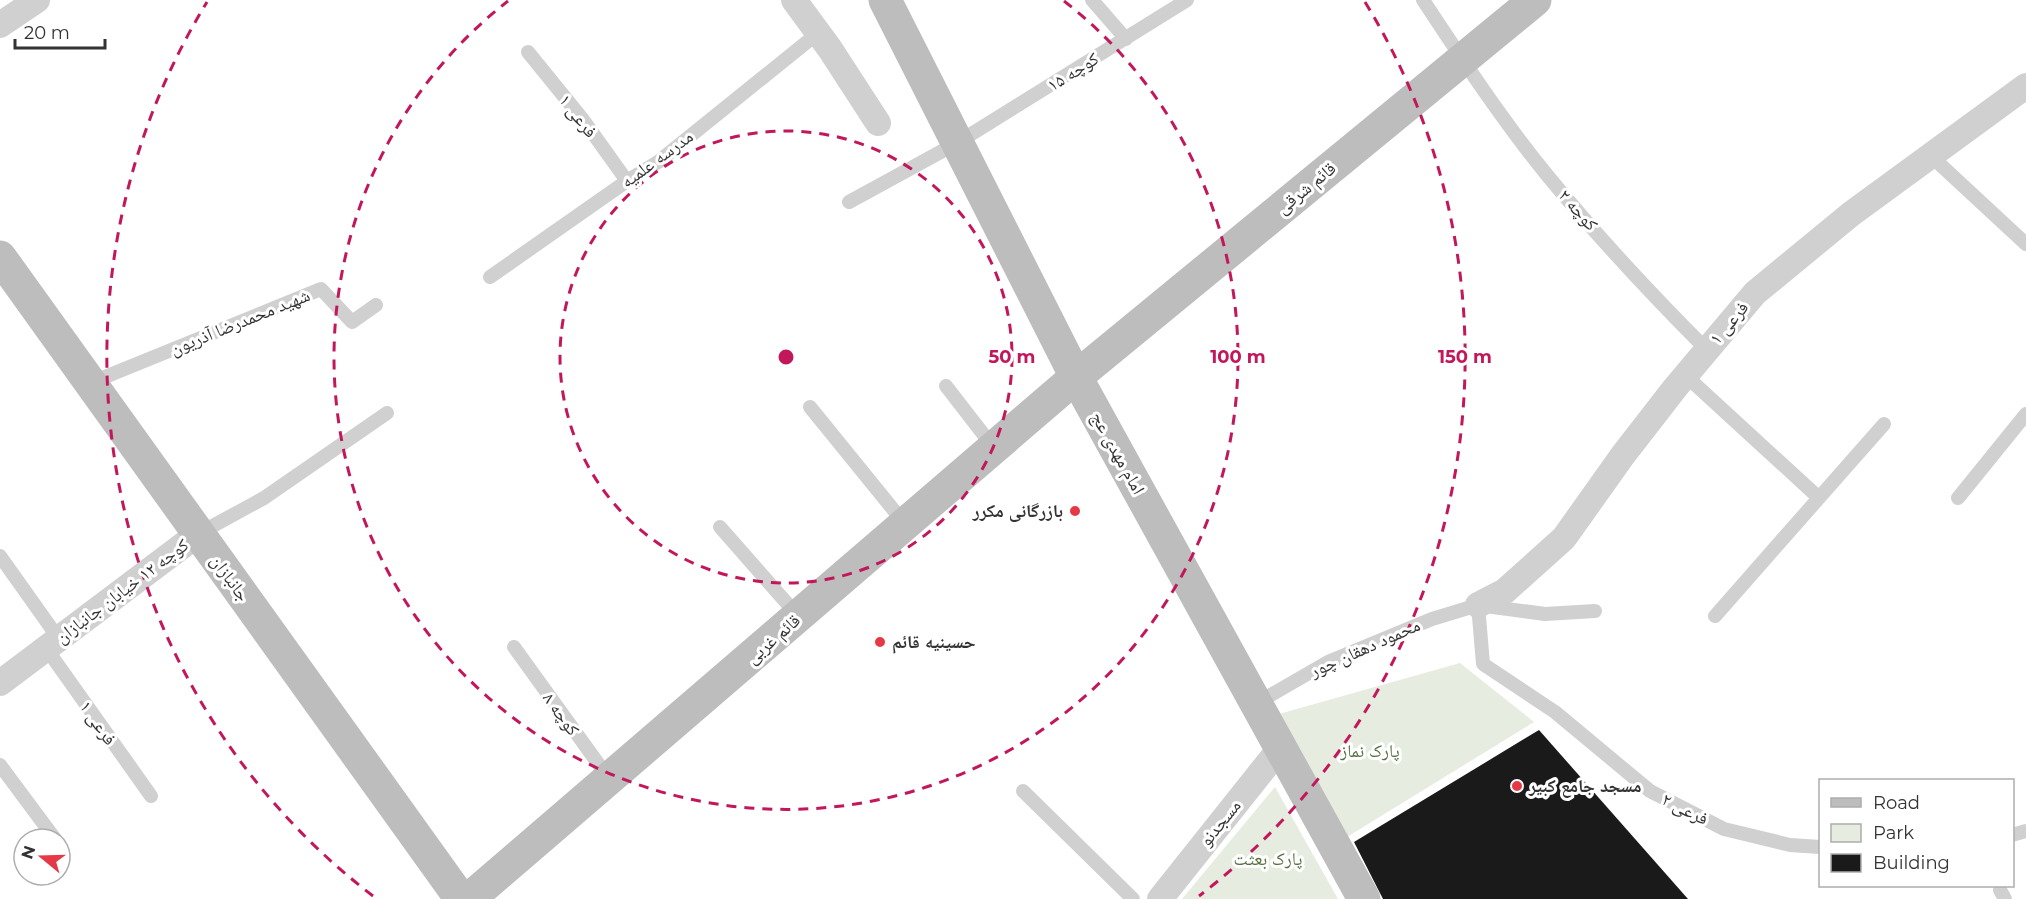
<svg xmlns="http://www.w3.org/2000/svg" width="2026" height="899" font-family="Montserrat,'Noto Naskh Arabic',sans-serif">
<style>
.green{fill:#e6ecdf}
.building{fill:#1a1a1a}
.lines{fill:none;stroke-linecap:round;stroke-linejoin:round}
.lane{stroke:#d0d0d0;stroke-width:14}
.street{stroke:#d0d0d0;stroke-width:26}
.secondary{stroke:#bdbdbd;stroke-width:33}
.ring{fill:none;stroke:#c2185b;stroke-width:3;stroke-dasharray:10 8}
.poi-dot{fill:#e63946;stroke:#fff;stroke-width:2}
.labels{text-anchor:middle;stroke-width:6;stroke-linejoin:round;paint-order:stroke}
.street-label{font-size:18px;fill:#333;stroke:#fff}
.poi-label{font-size:18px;font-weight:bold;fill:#333;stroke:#fff;text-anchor:start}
.park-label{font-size:18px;fill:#56703f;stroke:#fff}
.centre{fill:#c2185b;stroke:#fff;stroke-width:3}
.ring-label{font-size:18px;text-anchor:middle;font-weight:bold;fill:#c2185b;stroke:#fff;stroke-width:6;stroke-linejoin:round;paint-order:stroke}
</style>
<rect width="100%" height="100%" fill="#fff"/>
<g class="green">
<path d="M 1460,663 L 1534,722 L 1347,837 L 1279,714 Z"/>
<path d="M 1275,787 L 1338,899 L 1182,899 Z"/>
</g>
<path class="building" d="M 1539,730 L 1688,899 L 1383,899 L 1354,842 Z"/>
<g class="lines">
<g class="lane">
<path d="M 1092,0 L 1126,39"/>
<path d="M 1423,0 C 1462,59 1502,120 1547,175 C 1597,236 1651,294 1707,350"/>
<path d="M 528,52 L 584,121 L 627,181"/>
<path d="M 1931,156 L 2026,244"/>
<path d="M 849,202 L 957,143 L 1187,0"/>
<path d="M 490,277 L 627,181 L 658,162 L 818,33"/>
<path d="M 1686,376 L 1818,497"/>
<path d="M 90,383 L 321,289 L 352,322 L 376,305"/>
<path d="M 946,386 L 994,448"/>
<path d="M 810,407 L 905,524"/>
<path d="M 1958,498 L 2026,414"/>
<path d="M 720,527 L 799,617"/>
<path d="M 198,534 L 264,498 L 387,413"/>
<path d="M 0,556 L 59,639"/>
<path d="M 1595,611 L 1545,614 L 1478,605 L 1483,664 L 1555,712 L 1650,791 L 1724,829 L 1790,845 L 1820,847"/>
<path d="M 1715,616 L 1884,424"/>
<path d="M 514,647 L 610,780"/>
<path d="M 46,648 L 151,796"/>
<path d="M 1257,703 L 1328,662 L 1432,619 L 1478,605"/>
<path d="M 0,765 L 55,839"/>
<path d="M 1023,791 L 1133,899"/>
<path d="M 2012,835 L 2026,831"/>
<path d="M 2000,890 L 2005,899"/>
</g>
<g class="street">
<path d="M 794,0 L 830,49 L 878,123"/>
<path d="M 0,25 L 37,0"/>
<path d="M 1478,605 L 1505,591 L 1564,538 L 1623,455 L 1675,388 L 1755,293 L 1851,214 L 2026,86"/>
<path d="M 0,683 L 198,534"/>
<path d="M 1160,899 L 1281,747"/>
</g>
<g class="secondary">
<path d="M 885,0 L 1076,377 L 1364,899"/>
<path d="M 0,257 L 461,899"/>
<path d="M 469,899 L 1076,377 L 1535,0"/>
</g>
</g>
<g class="ring">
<circle cx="786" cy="357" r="226"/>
<path d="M1064 1A452 452 0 1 1 508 1"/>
<path d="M373 896A679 679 0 0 1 207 2M1365 2A679 679 0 0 1 1199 896"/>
</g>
<g class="poi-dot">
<circle cx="1075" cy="511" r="6"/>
<circle cx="880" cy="642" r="6"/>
<circle cx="1517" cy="786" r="6"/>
</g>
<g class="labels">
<g class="street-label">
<text transform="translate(1073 72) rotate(-32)" y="6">کوچه ۱۵</text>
<text transform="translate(578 116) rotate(52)" y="6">فرعی ۱</text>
<text transform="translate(657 159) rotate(-36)" y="6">مدرسه علمیه</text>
<text transform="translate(1306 188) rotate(-39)" y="6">قائم شرقی</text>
<text transform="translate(1578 210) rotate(48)" y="6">کوچه ۲</text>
<text transform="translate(240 322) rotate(-22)" y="6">شهید محمدرضا آذریون</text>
<text transform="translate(1729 323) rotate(-50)" y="6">فرعی ۱</text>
<text transform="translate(1118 453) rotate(61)" y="6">امام مهدی عج</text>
<text transform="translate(230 578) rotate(54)" y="6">جانبازان</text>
<text transform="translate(122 591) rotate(-37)" y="6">کوچه ۱۲ خیابان جانبازان</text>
<text transform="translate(773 639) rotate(-41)" y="6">قائم غربی</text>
<text transform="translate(1365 648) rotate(-24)" y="6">محمود دهقان چور</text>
<text transform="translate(561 714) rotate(54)" y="6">کوچه ۸</text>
<text transform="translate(98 723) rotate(55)" y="6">فرعی ۱</text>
<text transform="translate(1685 809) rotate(27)" y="6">فرعی ۲</text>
<text transform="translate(1220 823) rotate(-51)" y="6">مسجدنو</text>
</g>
<g class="poi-label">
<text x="1063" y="517" text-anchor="end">بازرگانی مکرر</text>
<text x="892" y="648">حسینیه قائم</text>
<text x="1529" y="792">مسجد جامع کبیر</text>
</g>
<g class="park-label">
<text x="1370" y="757">پارک نماز</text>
<text x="1268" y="865">پارک بعثت</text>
</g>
</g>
<circle cx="786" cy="357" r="9" class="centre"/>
<g class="ring-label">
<text x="1012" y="363">50 m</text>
<text x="1238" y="363">100 m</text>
<text x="1465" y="363">150 m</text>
</g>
<rect x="1819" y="779" width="195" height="108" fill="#ffffff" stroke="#adadad" stroke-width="1.5"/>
<rect x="1831" y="798" width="30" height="9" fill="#bdbdbd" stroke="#adadad" stroke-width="1.5"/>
<text x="1873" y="809" font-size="18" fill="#333333">Road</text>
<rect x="1831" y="824" width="30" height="18" fill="#e6ecdf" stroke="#adadad" stroke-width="1.5"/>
<text x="1873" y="839" font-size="18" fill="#333333">Park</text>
<rect x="1831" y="854" width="30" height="18" fill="#1a1a1a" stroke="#adadad" stroke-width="1.5"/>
<text x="1873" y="869" font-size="18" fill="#333333">Building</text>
<g transform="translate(42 857) rotate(289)"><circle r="28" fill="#ffffff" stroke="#adadad" stroke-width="1.5"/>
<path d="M0-4.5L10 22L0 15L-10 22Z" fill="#e63946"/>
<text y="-9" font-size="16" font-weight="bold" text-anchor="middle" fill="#333333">N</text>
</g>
<path d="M15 39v9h90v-9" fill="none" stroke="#333333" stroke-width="3"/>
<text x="24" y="39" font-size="18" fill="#333333" stroke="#ffffff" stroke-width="4.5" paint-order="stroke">20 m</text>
</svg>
